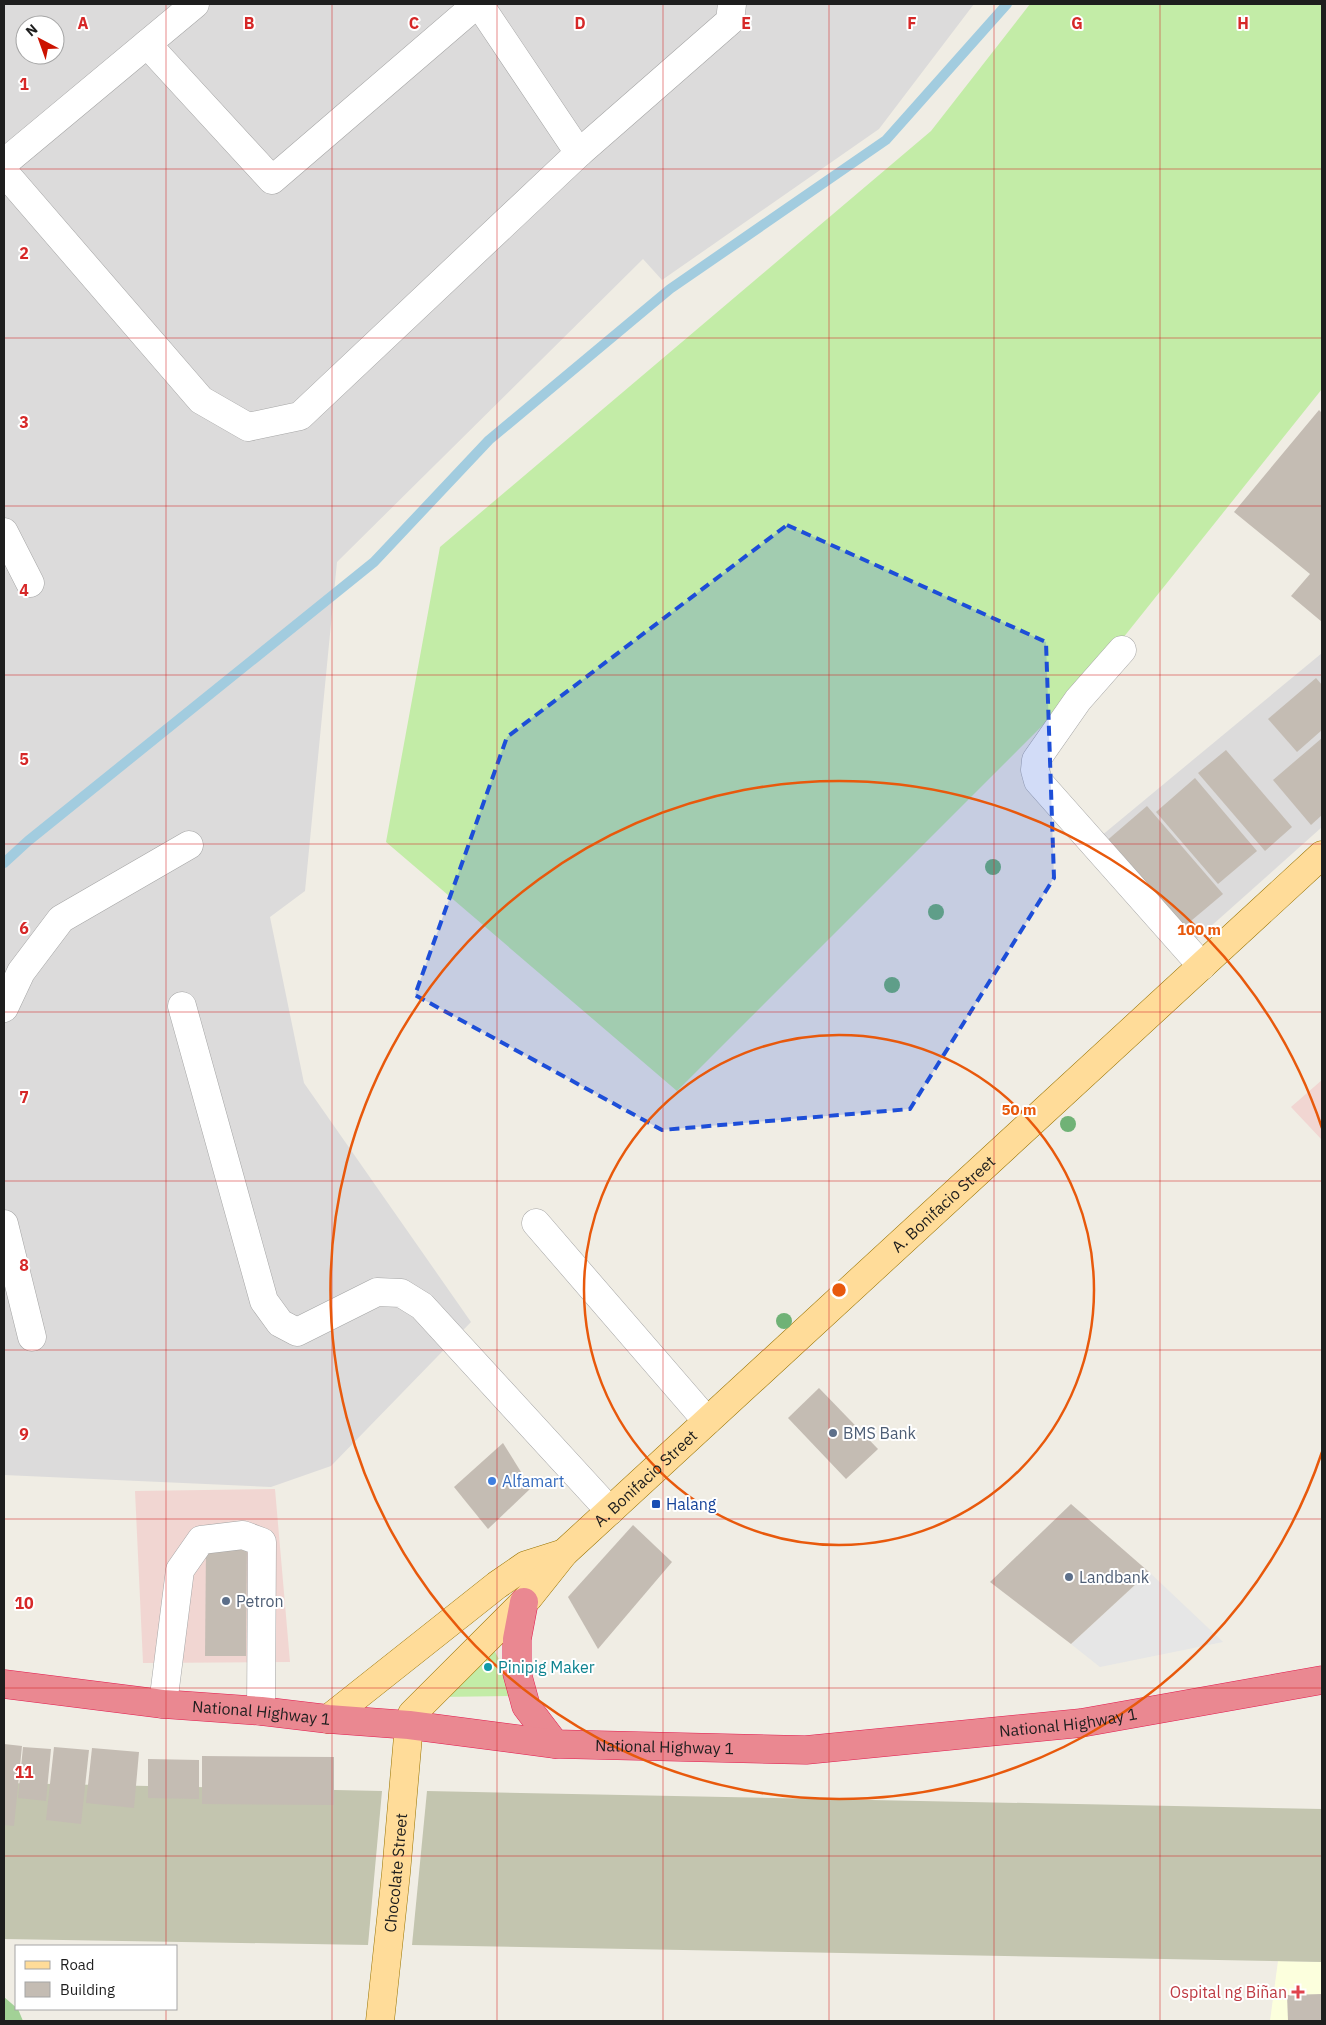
<svg xmlns="http://www.w3.org/2000/svg" width="1326" height="2025" font-family="'IBM Plex Sans',sans-serif">
<style>
.residential{fill:#dcdbdb;fill-rule:evenodd}
.commercial{fill:#f1d6d2}
.education{fill:#fcffdd}
.construction{fill:#c3c5af}
.grass{fill:#c3eca7}
.forest{fill:#a2d196}
.parking{fill:#e6e6e6}
.lines{fill:none;stroke-linecap:round;stroke-linejoin:round}
.stream{stroke:#a2ccdf;stroke-width:10}
.building{fill:#c4bcb3}
.minor-casing{stroke:#a5a5a5;stroke-width:29}
.major-casing{stroke:#987300;stroke-width:29}
.highway-casing{stroke:#e21c4f;stroke-width:29}
.minor{stroke:#fff;stroke-width:28}
.major{stroke:#ffdc99;stroke-width:28}
.highway{stroke:#ea8891;stroke-width:28}
.tree{fill:#70b276}
.marked{fill:#1d4ed8;fill-opacity:0.2;stroke:#1d4ed8;stroke-width:4;stroke-dasharray:10 6;stroke-linejoin:round}
.grid{fill:none;stroke:#d62828;stroke-width:1;stroke-opacity:0.55}
.ring{fill:none;stroke:#e8590c;stroke-width:2.5}
.service-dot{fill:#5c6f8a;stroke:#fff;stroke-width:2}
.shop-dot{fill:#3f7fe0;stroke:#fff;stroke-width:2}
.transit-dot{fill:#1a4fb4;stroke:#fff;stroke-width:2}
.culture-dot{fill:#0f9aa8;stroke:#fff;stroke-width:2}
.health-dot{fill:#e0444e;stroke:#fff;stroke-width:2}
.labels{text-anchor:middle;stroke-width:4;stroke-linejoin:round;paint-order:stroke}
.street-label{font-size:16px;fill:#1e1e1e;stroke:#fff}
.service-label{font-size:16px;fill:#4e5e75;stroke:#fff;text-anchor:start}
.shop-label{font-size:16px;fill:#366cbe;stroke:#fff;text-anchor:start}
.transit-label{font-size:16px;fill:#164399;stroke:#fff;text-anchor:start}
.culture-label{font-size:16px;fill:#0d838f;stroke:#fff;text-anchor:start}
.health-label{font-size:16px;fill:#be3a42;stroke:#fff;text-anchor:end}
.grid-label{font-size:16px;text-anchor:middle;font-weight:bold;fill:#d62828;stroke:#fff;stroke-width:4;stroke-linejoin:round;paint-order:stroke}
.centre{fill:#e8590c;stroke:#fff;stroke-width:2.5}
.ring-label{font-size:15px;text-anchor:middle;font-weight:bold;fill:#e8590c;stroke:#fff;stroke-width:4;stroke-linejoin:round;paint-order:stroke}
</style>
<rect width="100%" height="100%" fill="#f0ede4"/>
<g class="residential">
<path d="M 4,4 L 974,4 L 879,129 L 662,280 L 643,259 L 337,562 L 305,891 L 270,917 L 304,1083 L 471,1322 L 331,1466 L 271,1487 L 4,1475 ZM 25,25 L 55,25 L 55,55 L 25,55 Z"/>
<path d="M 1322,653 L 1322,827 L 1182,952 L 1089,846 Z"/>
</g>
<g class="commercial">
<path d="M 1322,1080 L 1322,1140 L 1291,1107 Z"/>
<path d="M 275,1489 L 290,1662 L 143,1663 L 135,1491 Z"/>
</g>
<path class="education" d="M 1278,1961 L 1322,1962 L 1322,2021 L 1270,2021 Z"/>
<g class="construction">
<path d="M 4,1783 L 382,1791 L 368,1945 L 4,1939 Z"/>
<path d="M 427,1791 L 1322,1809 L 1322,1962 L 412,1945 Z"/>
</g>
<g class="grass">
<path d="M 1030,4 L 1322,4 L 1322,389 L 1095,673 L 677,1091 L 386,842 L 440,547 L 931,131 Z"/>
<path d="M 492,1646 L 518,1696 L 439,1697 Z"/>
</g>
<path class="forest" d="M 4,1997 L 18,2009 L 23,2021 L 4,2021 Z"/>
<path class="parking" d="M 1149,1572 L 1223,1642 L 1100,1667 L 1071,1644 Z"/>
<g class="lines">
<path class="stream" d="M 4,863 L 28,841 L 374,562 L 489,440 L 670,289 L 886,140 L 1007,4"/>
</g>
<g class="building">
<path d="M 1319,410 L 1322,413 L 1322,622 L 1291,596 L 1310,574 L 1234,512 Z"/>
<path d="M 1316,678 L 1322,685 L 1322,730 L 1297,752 L 1268,719 Z"/>
<path d="M 1322,738 L 1322,815 L 1311,825 L 1273,780 Z"/>
<path d="M 1226,750 L 1292,827 L 1265,851 L 1198,773 Z"/>
<path d="M 1195,778 L 1257,851 L 1218,884 L 1156,812 Z"/>
<path d="M 1147,806 L 1223,894 L 1179,931 L 1104,843 Z"/>
<path d="M 819,1388 L 878,1449 L 846,1479 L 788,1418 Z"/>
<path d="M 503,1443 L 531,1488 L 488,1529 L 454,1487 Z"/>
<path d="M 1071,1504 L 1149,1572 L 1071,1644 L 990,1582 Z"/>
<path d="M 633,1525 L 672,1562 L 598,1649 L 568,1597 Z"/>
<path d="M 206,1546 L 247,1546 L 246,1656 L 205,1656 Z"/>
<path d="M 4,1744 L 22,1746 L 14,1826 L 4,1825 Z"/>
<path d="M 23,1747 L 51,1749 L 46,1801 L 18,1798 Z"/>
<path d="M 54,1747 L 89,1750 L 81,1824 L 46,1820 Z"/>
<path d="M 92,1748 L 139,1752 L 134,1808 L 86,1803 Z"/>
<path d="M 202,1756 L 334,1757 L 334,1805 L 202,1804 Z"/>
<path d="M 148,1759 L 199,1760 L 199,1799 L 148,1798 Z"/>
<path d="M 1322,1994 L 1322,2021 L 1288,2021 L 1287,1995 Z"/>
</g>
<g class="lines">
<g class="minor-casing">
<g id="minor">
<path d="M 479,4 L 579,153"/>
<path d="M 147,44 L 272,180 L 477,4"/>
<path d="M 4,163 L 195,4"/>
<path d="M 4,172 L 201,400 L 248,427 L 300,416 L 579,153 L 730,21 L 732,4"/>
<path d="M 4,532 L 30,583"/>
<path d="M 1122,650 L 1078,700 L 1036,760 L 1035,770 L 1038,781 L 1202,966"/>
<path d="M 182,1006 L 264,1301 L 280,1323 L 297,1332 L 377,1292 L 401,1293 L 422,1306 L 610,1511"/>
<path d="M 4,1008 L 21,972 L 61,919 L 189,845"/>
<path d="M 536,1223 L 707,1421"/>
<path d="M 4,1224 L 32,1337"/>
<path d="M 163,1704 L 180,1570 L 201,1540 L 243,1535 L 262,1542 L 261,1711"/>
</g>
</g>
<g class="major-casing">
<g id="major">
<path d="M 328,1719 L 497,1585 L 526,1565 L 564,1553"/>
<path id="s1" d="M 380,2021 L 396,1873 L 409,1725 L 412,1714 L 529,1597 L 564,1553 L 1322,855"/>
</g>
</g>
<g class="highway-casing">
<g id="highway">
<path d="M 524,1602 L 517,1639 L 517,1673 L 526,1706 L 555,1744"/>
<path id="s2" d="M 4,1684 L 163,1704 L 261,1711 L 328,1719 L 409,1725 L 555,1744 L 806,1750 L 1081,1723 L 1322,1680"/>
</g>
</g>
<use href="#minor" class="minor"/>
<use href="#major" class="major"/>
<use href="#highway" class="highway"/>
</g>
<g class="tree">
<circle cx="993" cy="867" r="8"/>
<circle cx="936" cy="912" r="8"/>
<circle cx="892" cy="985" r="8"/>
<circle cx="1068" cy="1124" r="8"/>
<circle cx="784" cy="1321" r="8"/>
</g>
<path class="marked" d="M 787,525 L 1046,642 L 1054,878 L 910,1109 L 662,1130 L 415,995 L 507,737 Z"/>
<path class="grid" d="M 166,4 L 166,1946M 332,4 L 332,2021M 497,4 L 497,2021M 663,4 L 663,2021M 829,4 L 829,2021M 994,4 L 994,2021M 1160,4 L 1160,2021M 4,169 L 1322,169M 4,338 L 1322,338M 4,506 L 1322,506M 4,675 L 1322,675M 4,844 L 1322,844M 4,1012 L 1322,1012M 4,1181 L 1322,1181M 4,1350 L 1322,1350M 4,1519 L 1322,1519M 4,1688 L 1322,1688M 4,1856 L 1322,1856M 166,2009 L 166,2021"/>
<g class="ring">
<circle cx="839" cy="1290" r="255"/>
<path d="M1322 1452A509 509 0 1 1 1322 1128"/>
</g>
<g class="service-dot">
<circle cx="833" cy="1433" r="5"/>
<circle cx="1069" cy="1577" r="5"/>
<circle cx="226" cy="1601" r="5"/>
</g>
<circle class="shop-dot" cx="492" cy="1481" r="5"/>
<rect class="transit-dot" x="651" y="1499" width="10" height="10" rx="2.5"/>
<circle class="culture-dot" cx="488" cy="1667" r="5"/>
<path class="health-dot" d="M1295.5 1984.5h5v5h5v5h-5v5h-5v-5h-5v-5h5z"/>
<g class="labels">
<g class="street-label">
<text dy="6" stroke="none"><textPath href="#s1" startOffset="1046">A. Bonifacio Street</textPath></text>
<text dy="6" stroke="none"><textPath href="#s1" startOffset="641">A. Bonifacio Street</textPath></text>
<text dy="6" stroke="none"><textPath href="#s2" startOffset="259">National Highway 1</textPath></text>
<text dy="6" stroke="none"><textPath href="#s2" startOffset="1069">National Highway 1</textPath></text>
<text dy="6" stroke="none"><textPath href="#s2" startOffset="664">National Highway 1</textPath></text>
<text dy="6" stroke="none"><textPath href="#s1" startOffset="149">Chocolate Street</textPath></text>
</g>
<g class="service-label">
<text x="843" y="1439">BMS Bank</text>
<text x="1079" y="1583">Landbank</text>
<text x="236" y="1607">Petron</text>
</g>
<g class="shop-label">
<text x="502" y="1487">Alfamart</text>
</g>
<g class="transit-label">
<text x="666" y="1510">Halang</text>
</g>
<g class="culture-label">
<text x="498" y="1673">Pinipig Maker</text>
</g>
<g class="health-label">
<text x="1287" y="1998">Ospital ng Biñan</text>
</g>
</g>
<g class="grid-label">
<text x="83" y="29">A</text>
<text x="249" y="29">B</text>
<text x="414" y="29">C</text>
<text x="580" y="29">D</text>
<text x="746" y="29">E</text>
<text x="912" y="29">F</text>
<text x="1077" y="29">G</text>
<text x="1243" y="29">H</text>
<text x="24" y="90">1</text>
<text x="24" y="259">2</text>
<text x="24" y="428">3</text>
<text x="24" y="596">4</text>
<text x="24" y="765">5</text>
<text x="24" y="934">6</text>
<text x="24" y="1103">7</text>
<text x="24" y="1271">8</text>
<text x="24" y="1440">9</text>
<text x="24" y="1609">10</text>
<text x="24" y="1778">11</text>
</g>
<circle cx="839" cy="1290" r="8" class="centre"/>
<g class="ring-label">
<text x="1199" y="935">100 m</text>
<text x="1019" y="1115">50 m</text>
</g>
<rect width="1326" height="2025" fill="none" stroke="#1e1e1e" stroke-width="10"/>
<rect x="15" y="1945" width="162" height="65" fill="#ffffff" stroke="#a5a5a5"/>
<rect x="25" y="1961" width="25" height="8" fill="#ffdc99" stroke="#a5a5a5"/>
<text x="60" y="1970" font-size="15" fill="#1e1e1e">Road</text>
<rect x="25" y="1982" width="25" height="15" fill="#c4bcb3" stroke="#a5a5a5"/>
<text x="60" y="1995" font-size="15" fill="#1e1e1e">Building</text>
<g transform="translate(40 40) rotate(319)"><circle r="24" fill="#ffffff" stroke="#a5a5a5"/>
<path d="M0-4L9 19L0 12L-9 19Z" fill="#cc1200"/>
<text y="-8" font-size="14" font-weight="bold" text-anchor="middle" fill="#1e1e1e">N</text>
</g>
</svg>
